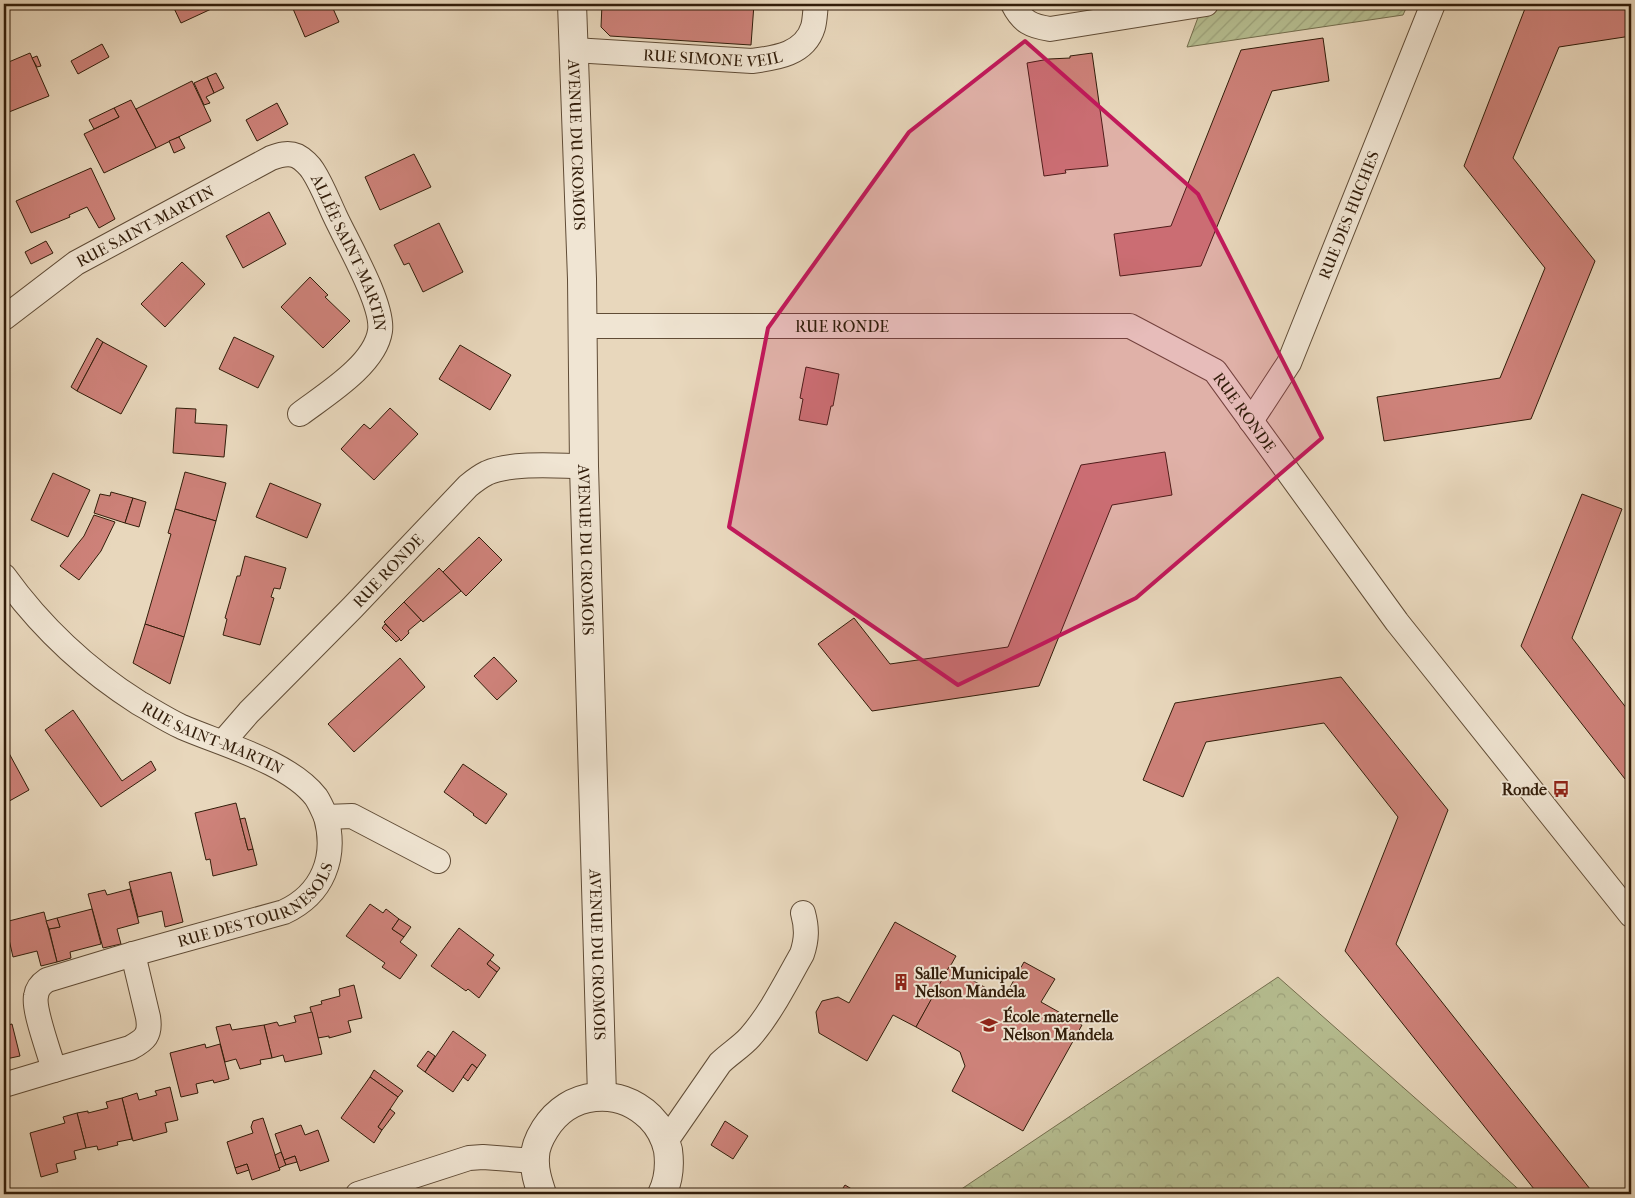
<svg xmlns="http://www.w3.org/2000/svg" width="1635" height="1198" font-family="'IM FELL French Canon',serif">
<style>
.park{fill:url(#park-crowns);stroke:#746e4e}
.garden{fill:url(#garden-furrows);stroke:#746e4e}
.building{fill:#ce827a;stroke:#321d0a}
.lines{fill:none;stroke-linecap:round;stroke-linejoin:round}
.minor-casing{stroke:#604c36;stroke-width:26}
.tertiary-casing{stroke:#604c36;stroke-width:30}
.minor{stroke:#f0e5d3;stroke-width:24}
.tertiary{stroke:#f0e5d3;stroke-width:28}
.marked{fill:#c2185b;fill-opacity:0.2;stroke:#c2185b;stroke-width:4;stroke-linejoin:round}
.labels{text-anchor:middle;stroke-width:4;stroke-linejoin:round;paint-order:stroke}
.street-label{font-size:16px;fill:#321d0a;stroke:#f0e5d3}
.poi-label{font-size:16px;font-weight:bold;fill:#321d0a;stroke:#f0e5d3;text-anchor:start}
</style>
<defs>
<pattern id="park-crowns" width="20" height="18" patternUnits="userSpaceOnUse" patternTransform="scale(1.25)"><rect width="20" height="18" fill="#b6be91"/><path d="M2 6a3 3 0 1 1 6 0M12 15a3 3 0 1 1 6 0" fill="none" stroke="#9da37c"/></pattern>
<pattern id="garden-furrows" width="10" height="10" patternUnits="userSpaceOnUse" patternTransform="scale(1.25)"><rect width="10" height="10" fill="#b6be91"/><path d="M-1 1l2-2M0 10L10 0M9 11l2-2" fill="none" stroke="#9da37c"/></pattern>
</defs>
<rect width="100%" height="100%" fill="#e8d7bc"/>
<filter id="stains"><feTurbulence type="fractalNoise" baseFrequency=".004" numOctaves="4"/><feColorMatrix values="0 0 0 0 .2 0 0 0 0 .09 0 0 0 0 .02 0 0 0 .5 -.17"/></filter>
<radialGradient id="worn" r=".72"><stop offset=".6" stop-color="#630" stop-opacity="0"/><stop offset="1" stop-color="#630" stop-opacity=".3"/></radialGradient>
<path class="park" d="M 1278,977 L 1524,1194 L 954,1194 Z"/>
<path class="garden" d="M 1203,4 L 1408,4 L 1403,15 L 1187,47 Z"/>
<g class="building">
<path d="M 172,4 L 222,4 L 181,23 Z"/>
<path d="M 291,4 L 331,4 L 339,22 L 305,37 Z"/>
<path d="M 602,4 L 754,4 L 751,45 L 610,36 L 601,27 Z"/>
<path d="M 1539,4 L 1631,4 L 1631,36 L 1559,47 L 1513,158 L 1595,261 L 1531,419 L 1384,441 L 1377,397 L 1500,378 L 1545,268 L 1464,166 L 1526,6 Z"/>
<path d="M 1323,38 L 1329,81 L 1272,91 L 1201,266 L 1120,276 L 1114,234 L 1171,226 L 1241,50 Z"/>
<path d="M 102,44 L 109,57 L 78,74 L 71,61 Z"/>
<path d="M 30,53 L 49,96 L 4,114 L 4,64 Z"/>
<path d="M 1092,53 L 1108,166 L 1065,170 L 1066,173 L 1044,176 L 1027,63 L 1049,59 L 1070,58 L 1070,56 Z"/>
<path d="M 37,56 L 41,66 L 37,67 L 32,58 Z"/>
<path d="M 216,73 L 224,88 L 214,93 L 207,77 Z"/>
<path d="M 207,77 L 214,93 L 206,97 L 210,103 L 204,105 L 194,83 Z"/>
<path d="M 192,81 L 211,121 L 156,148 L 136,109 Z"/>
<path d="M 131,100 L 156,148 L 104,173 L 84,134 L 119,117 L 114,108 Z"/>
<path d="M 277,103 L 288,124 L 257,141 L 246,120 Z"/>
<path d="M 114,108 L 119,117 L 94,129 L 89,120 Z"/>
<path d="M 179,137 L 185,148 L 174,153 L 169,141 Z"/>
<path d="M 414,154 L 431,187 L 380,210 L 365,177 Z"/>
<path d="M 91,168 L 115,219 L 99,228 L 87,207 L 69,215 L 70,217 L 31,233 L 16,201 Z"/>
<path d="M 269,212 L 286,244 L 243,268 L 226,236 Z"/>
<path d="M 439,223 L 463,272 L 423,292 L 409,263 L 404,265 L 394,245 Z"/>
<path d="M 46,241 L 53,253 L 31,264 L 25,252 Z"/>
<path d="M 182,262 L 205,284 L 165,327 L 141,304 Z"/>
<path d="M 310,277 L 328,295 L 325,297 L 350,321 L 323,348 L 281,307 Z"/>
<path d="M 234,337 L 274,356 L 258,388 L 219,369 Z"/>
<path d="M 97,338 L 103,342 L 77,391 L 71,387 Z"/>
<path d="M 103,342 L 147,366 L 121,414 L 77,391 Z"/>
<path d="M 460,345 L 511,375 L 490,410 L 439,379 Z"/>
<path d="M 806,367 L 839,374 L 833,406 L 831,406 L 827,425 L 799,420 L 803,399 L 800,398 Z"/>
<path d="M 176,408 L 196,409 L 195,423 L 227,425 L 224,457 L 173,453 Z"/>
<path d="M 390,408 L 418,434 L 374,480 L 341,449 L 364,424 L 370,429 Z"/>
<path d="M 1165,452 L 1172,495 L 1112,505 L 1039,686 L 872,711 L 818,644 L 854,618 L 890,664 L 1008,647 L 1081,465 Z"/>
<path d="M 185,472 L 226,483 L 216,521 L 175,509 Z"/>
<path d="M 53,473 L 90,490 L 68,537 L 31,520 Z"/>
<path d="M 270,483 L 321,504 L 307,538 L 256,517 Z"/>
<path d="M 111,492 L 133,498 L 125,523 L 94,513 L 100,494 L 110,496 Z"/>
<path d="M 1582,494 L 1622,509 L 1572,638 L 1631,714 L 1631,778 L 1625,779 L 1521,646 Z"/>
<path d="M 133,498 L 146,502 L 139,527 L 125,523 Z"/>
<path d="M 175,509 L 216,521 L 184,637 L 145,624 L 171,534 L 168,533 Z"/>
<path d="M 94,515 L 115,522 L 101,551 L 79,580 L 60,566 L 84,536 Z"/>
<path d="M 479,537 L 502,560 L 466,596 L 443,572 Z"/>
<path d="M 245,556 L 286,568 L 280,589 L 274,588 L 271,597 L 274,598 L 260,645 L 223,635 L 227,619 L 225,618 L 237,576 L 240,576 Z"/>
<path d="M 439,568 L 461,591 L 423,622 L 404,602 Z"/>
<path d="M 404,602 L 421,620 L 408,631 L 409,633 L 401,641 L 384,622 Z"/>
<path d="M 145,624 L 184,637 L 170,684 L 133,663 Z"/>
<path d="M 385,624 L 400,639 L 396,642 L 382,628 Z"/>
<path d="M 494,657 L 517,681 L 497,700 L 474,676 Z"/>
<path d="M 400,658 L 425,687 L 354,752 L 328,724 Z"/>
<path d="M 1341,677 L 1448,810 L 1396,944 L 1594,1194 L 1538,1194 L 1345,951 L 1398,817 L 1324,723 L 1206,742 L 1183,797 L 1143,780 L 1175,703 Z"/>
<path d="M 73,710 L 122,781 L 151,761 L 156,770 L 101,807 L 45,730 Z"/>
<path d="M 4,744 L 29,790 L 4,804 Z"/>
<path d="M 463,764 L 507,794 L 486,824 L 473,815 L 474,814 L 444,792 Z"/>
<path d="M 236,803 L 248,850 L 253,849 L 257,865 L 213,876 L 210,859 L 206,860 L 195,813 Z"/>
<path d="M 245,818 L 253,849 L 248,850 L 240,819 Z"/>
<path d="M 171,872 L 183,922 L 165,927 L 162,911 L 138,917 L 129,882 Z"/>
<path d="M 130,889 L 139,923 L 117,929 L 121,944 L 103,948 L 88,894 L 105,890 L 107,895 Z"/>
<path d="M 370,904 L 383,913 L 386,909 L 399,919 L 392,929 L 404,937 L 400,942 L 417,955 L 400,979 L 382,967 L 385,963 L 346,936 Z"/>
<path d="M 92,909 L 101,944 L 70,952 L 71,958 L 57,962 L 49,929 L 60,927 L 57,918 Z"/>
<path d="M 44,912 L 57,962 L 41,966 L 37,951 L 13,957 L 5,922 Z"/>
<path d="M 57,918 L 60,927 L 49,929 L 46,921 Z"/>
<path d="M 399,919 L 411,927 L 404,937 L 392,929 Z"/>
<path d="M 895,922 L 956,956 L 916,1027 L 893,1015 L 867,1061 L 819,1033 L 816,1012 L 822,1001 L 838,997 L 849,1003 Z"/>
<path d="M 459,928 L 494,955 L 487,964 L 497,972 L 479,998 L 468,989 L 466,991 L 431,966 Z"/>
<path d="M 490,960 L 500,968 L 497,972 L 487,964 Z"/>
<path d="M 1024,962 L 1055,979 L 1041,1002 L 1082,1025 L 1023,1131 L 952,1091 L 965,1066 L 960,1052 L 916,1027 L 949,967 L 1004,998 Z"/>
<path d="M 354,985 L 362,1018 L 348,1021 L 351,1032 L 329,1038 L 329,1036 L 318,1038 L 310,1007 L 322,1004 L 321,1001 L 340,996 L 339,989 Z"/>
<path d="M 312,1012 L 322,1054 L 285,1062 L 283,1055 L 272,1058 L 264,1025 L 277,1022 L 279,1026 L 296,1022 L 294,1016 Z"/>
<path d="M 12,1024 L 20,1056 L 6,1059 L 4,1050 L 4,1026 Z"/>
<path d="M 230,1024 L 232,1030 L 264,1025 L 272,1058 L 260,1060 L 261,1064 L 240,1069 L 236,1059 L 225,1062 L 216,1027 Z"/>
<path d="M 453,1031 L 486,1055 L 477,1068 L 472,1064 L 453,1092 L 425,1072 Z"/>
<path d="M 205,1044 L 206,1048 L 220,1044 L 229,1079 L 214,1083 L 213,1080 L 196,1084 L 198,1093 L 181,1097 L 170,1053 Z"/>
<path d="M 428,1051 L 435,1056 L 425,1072 L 417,1066 Z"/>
<path d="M 472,1064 L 477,1068 L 468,1081 L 463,1077 Z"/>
<path d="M 374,1070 L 403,1091 L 398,1097 L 370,1077 Z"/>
<path d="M 370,1077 L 398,1097 L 378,1127 L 382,1130 L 374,1143 L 341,1118 Z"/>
<path d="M 170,1087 L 178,1120 L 165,1123 L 167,1132 L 133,1141 L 122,1098 L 137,1093 L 139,1100 L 157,1095 L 155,1091 Z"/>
<path d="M 122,1098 L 132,1139 L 117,1142 L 118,1145 L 98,1150 L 97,1146 L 86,1148 L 77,1113 L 88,1111 L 88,1113 L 108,1108 L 106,1102 Z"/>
<path d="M 390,1109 L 395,1113 L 382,1130 L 378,1127 Z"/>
<path d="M 77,1113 L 86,1148 L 74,1151 L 76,1159 L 56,1164 L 58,1172 L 41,1177 L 30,1133 L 65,1123 L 63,1117 Z"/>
<path d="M 263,1118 L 280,1170 L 252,1180 L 247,1164 L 235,1168 L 227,1142 L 253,1133 L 251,1127 L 253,1121 Z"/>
<path d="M 725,1121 L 748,1136 L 733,1159 L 711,1145 Z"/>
<path d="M 301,1125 L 305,1135 L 318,1130 L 329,1161 L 300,1171 L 295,1156 L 284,1160 L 275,1134 Z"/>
<path d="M 281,1152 L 286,1165 L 279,1168 L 275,1155 Z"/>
<path d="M 295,1156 L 297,1162 L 286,1165 L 284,1160 Z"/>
<path d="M 247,1164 L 249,1170 L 237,1174 L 235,1168 Z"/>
<path d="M 845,1185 L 860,1194 L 839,1194 Z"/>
</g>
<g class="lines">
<g class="minor-casing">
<g id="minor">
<path d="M 1013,4 C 1022,22 1031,26 1050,29 L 1206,4"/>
<path id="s1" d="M 574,50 L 752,61 C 776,58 805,54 813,27 C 815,20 815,11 816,4"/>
<path id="s2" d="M 4,318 L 76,263 L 271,158 C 279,155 288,152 297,156 C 303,159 310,166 313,171 C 322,185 328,201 335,216 C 347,242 384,305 380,331 C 375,365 325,395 300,414"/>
<path id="s3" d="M 583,326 L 1130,326 L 1215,371 L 1397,622 L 1631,915"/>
<path id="s4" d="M 1251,421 L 1289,363 L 1433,4"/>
<path id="s5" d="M 4,576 C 40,626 87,670 139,703 C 153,711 167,720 182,727 C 221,744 289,762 316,797 C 320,803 323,810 326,817 L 352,816 L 438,861"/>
<path id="s6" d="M 223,742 L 249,712 L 353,607 L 468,486 C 474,481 481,476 487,473 C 511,462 557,466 584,466"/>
<path d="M 54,1070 L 130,1048 C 145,1040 151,1035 148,1017 L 133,954"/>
<path id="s7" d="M 4,1085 L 54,1070 C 50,1054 33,1010 36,996 C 37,988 41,984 47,980 L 133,954 L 284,912 C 323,894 337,857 326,817"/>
<path d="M 666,1141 L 720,1063 C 729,1054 741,1047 750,1037 C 771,1013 786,982 802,954 C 807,939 807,928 803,913"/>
<path d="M 358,1194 L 469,1158 L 483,1157 L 535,1161"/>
</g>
</g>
<g class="tertiary-casing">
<g id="tertiary">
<path id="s8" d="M 572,4 L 582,279 L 584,466 L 602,1096"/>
<path d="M 542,1194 C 538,1182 534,1170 535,1157 C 535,1147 540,1137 545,1129 C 569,1091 618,1086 650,1117 C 659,1126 665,1137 668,1150 C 670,1165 669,1180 662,1194"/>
</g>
</g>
<use href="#minor" class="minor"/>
<use href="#tertiary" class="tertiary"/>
</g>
<path class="marked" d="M 1025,41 L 1198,194 L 1322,438 L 1136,598 L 958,685 L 729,527 L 768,328 L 909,132 Z"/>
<defs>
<g id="bus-bare" transform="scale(1.35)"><path d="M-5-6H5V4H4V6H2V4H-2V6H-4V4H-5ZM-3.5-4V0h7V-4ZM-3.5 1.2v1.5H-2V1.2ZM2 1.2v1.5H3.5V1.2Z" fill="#8f2418" stroke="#f0e5d3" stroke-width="2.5" paint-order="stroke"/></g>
<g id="building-bare" transform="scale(1.35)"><path d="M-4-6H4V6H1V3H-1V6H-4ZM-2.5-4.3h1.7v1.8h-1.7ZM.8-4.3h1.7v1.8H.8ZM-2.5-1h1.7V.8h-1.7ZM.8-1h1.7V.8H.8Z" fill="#8f2418" stroke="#f0e5d3" stroke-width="2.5" paint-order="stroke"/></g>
<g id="school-bare" transform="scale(1.35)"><path d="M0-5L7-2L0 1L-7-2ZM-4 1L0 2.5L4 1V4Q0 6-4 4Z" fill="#8f2418" stroke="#f0e5d3" stroke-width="2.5" paint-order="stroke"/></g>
</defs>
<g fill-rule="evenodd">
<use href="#bus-bare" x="1561" y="789"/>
<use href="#building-bare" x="901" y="982"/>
<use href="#school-bare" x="989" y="1025"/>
</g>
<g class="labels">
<g class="street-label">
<text dy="6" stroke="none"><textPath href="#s1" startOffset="139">RUE SIMONE VEIL</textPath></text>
<text dy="6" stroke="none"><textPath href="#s8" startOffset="141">AVENUE DU CROMOIS</textPath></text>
<text dy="6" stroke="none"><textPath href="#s4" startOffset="229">RUE DES HUCHES</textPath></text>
<text dy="6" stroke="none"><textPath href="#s2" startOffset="169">RUE SAINT-MARTIN</textPath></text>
<text dy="6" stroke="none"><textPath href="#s2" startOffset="451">ALLÉE SAINT-MARTIN</textPath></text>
<text dy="6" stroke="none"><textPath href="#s3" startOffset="259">RUE RONDE</textPath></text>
<text dy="6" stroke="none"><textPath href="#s3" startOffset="694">RUE RONDE</textPath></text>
<text dy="6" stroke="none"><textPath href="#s8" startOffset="546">AVENUE DU CROMOIS</textPath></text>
<text dy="6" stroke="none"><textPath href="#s6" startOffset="238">RUE RONDE</textPath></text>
<text dy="6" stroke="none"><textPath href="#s5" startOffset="268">RUE SAINT-MARTIN</textPath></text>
<text dy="6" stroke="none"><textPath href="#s7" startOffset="374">RUE DES TOURNESOLS</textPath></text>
<text dy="6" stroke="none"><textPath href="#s8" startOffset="951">AVENUE DU CROMOIS</textPath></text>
</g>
<g class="poi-label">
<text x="1547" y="795" text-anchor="end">Ronde</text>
<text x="915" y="979">Salle Municipale<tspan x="915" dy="18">Nelson Mandela</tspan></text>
<text x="1003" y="1022">École maternelle<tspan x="1003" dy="18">Nelson Mandela</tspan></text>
</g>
</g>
<rect width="1635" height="1198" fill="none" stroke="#e8d7bc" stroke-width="20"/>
<rect x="5" y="5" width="1625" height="1188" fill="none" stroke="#321d0a" stroke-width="2.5"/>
<rect x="10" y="10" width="1615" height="1178" fill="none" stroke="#321d0a"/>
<rect width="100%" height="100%" filter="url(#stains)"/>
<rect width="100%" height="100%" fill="url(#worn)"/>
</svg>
